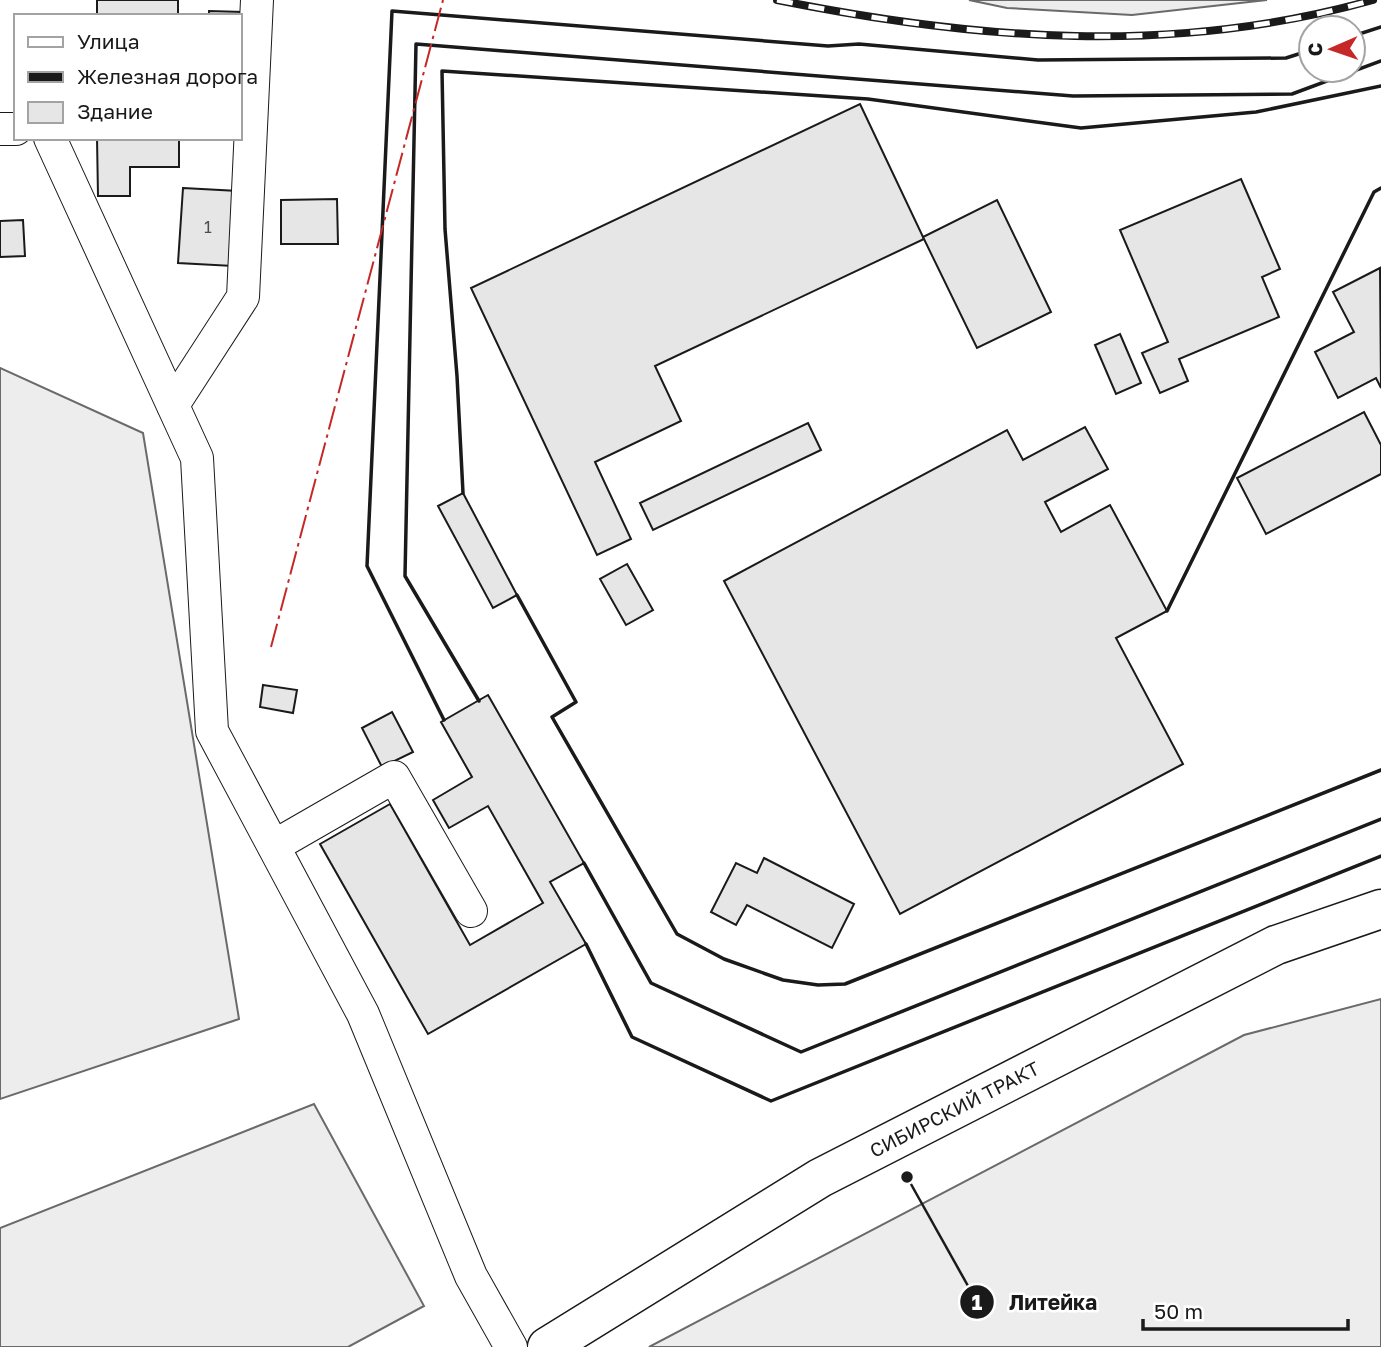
<svg xmlns="http://www.w3.org/2000/svg" width="1381" height="1347" font-family="'Golos Text',sans-serif">
<style>
.built{fill:#ededed;stroke:#6a6a6a;stroke-width:2}
.building{fill:#e6e6e6;stroke:#1a1a1a;stroke-width:2}
.lines{fill:none;stroke-linecap:round;stroke-linejoin:round}
.minor-casing{stroke:#1a1a1a;stroke-width:34}
.major-casing{stroke:#1a1a1a;stroke-width:41}
.minor{stroke:#fff;stroke-width:32}
.major{stroke:#fff;stroke-width:38}
.rail-casing{stroke:#1a1a1a;stroke-width:8}
.rail{stroke:#fff;stroke-width:5;stroke-dasharray:16;stroke-linecap:butt}
.wall{stroke:#1a1a1a;stroke-width:3.5}
.power{stroke:#c62828;stroke-width:2;stroke-dasharray:24 5 3.5 5;stroke-linecap:butt}
.labels{text-anchor:middle;stroke-width:5;stroke-linejoin:round;paint-order:stroke}
.number-label{font-size:16px;fill:#4d4d4d}
.street-label{font-size:19px;fill:#1a1a1a;stroke:#fff}
.leader{fill:none;stroke:#1a1a1a;stroke-width:2.5}
.callout-dot{fill:#1a1a1a;stroke:#fff;stroke-width:2.5}
.mark-label{font-size:21px;text-anchor:middle;font-weight:bold;fill:#fff}
.callout-label{font-size:21px;text-anchor:middle;font-weight:bold;fill:#1a1a1a;stroke:#fff;stroke-width:5;stroke-linejoin:round;paint-order:stroke}
</style>
<rect width="100%" height="100%" fill="#fff"/>
<g class="built">
<path d="M 969,0 L 1267,0 L 1132,15 L 1007,8 Z"/>
<path d="M 0,368 L 143,433 L 239,1019 L 0,1099 Z"/>
<path d="M 1381,999 L 1381,1347 L 649,1347 L 1244,1035 Z"/>
<path d="M 314,1104 L 424,1306 L 348,1347 L 0,1347 L 0,1228 Z"/>
</g>
<g class="building">
<rect x="97" y="0" width="81" height="16"/>
<path d="M 209,11 L 243,12 L 240,80 L 240,16 L 209,16 Z"/>
<path d="M 860,104 L 924,239 L 655,366 L 681,421 L 595,462 L 631,539 L 597,555 L 471,288 Z"/>
<path d="M 97,138 L 179,138 L 179,167 L 130,167 L 130,196 L 98,196 Z"/>
<path d="M 1241,179 L 1280,269 L 1262,277 L 1279,317 L 1179,359 L 1188,381 L 1160,393 L 1142,353 L 1168,342 L 1120,230 Z"/>
<path d="M 183,188 L 238,191 L 233,266 L 178,263 Z"/>
<path d="M 337,199 L 338,244 L 281,244 L 281,200 Z"/>
<path d="M 997,200 L 1051,312 L 977,348 L 923,237 Z"/>
<path d="M 23,220 L 25,256 L 0,257 L 0,221 Z"/>
<path d="M 1380,268 L 1381,388 L 1376,378 L 1338,398 L 1315,352 L 1354,332 L 1333,292 Z"/>
<path d="M 1120,334 L 1141,383 L 1116,394 L 1095,345 Z"/>
<path d="M 1364,412 L 1381,445 L 1381,474 L 1266,534 L 1237,478 Z"/>
<path d="M 808,423 L 821,450 L 653,530 L 640,503 Z"/>
<path d="M 1085,427 L 1108,469 L 1045,502 L 1061,532 L 1110,505 L 1167,611 L 1116,638 L 1183,764 L 900,914 L 724,581 L 1007,430 L 1023,460 Z"/>
<path d="M 463,493 L 517,595 L 493,608 L 438,506 Z"/>
<path d="M 627,564 L 653,610 L 626,625 L 600,579 Z"/>
<path d="M 263,685 L 297,690 L 293,713 L 260,707 Z"/>
<path d="M 488,695 L 584,863 L 550,882 L 586,944 L 428,1034 L 320,844 L 390,804 L 470,945 L 543,903 L 488,806 L 449,828 L 433,800 L 472,777 L 441,722 Z"/>
<path d="M 392,712 L 413,752 L 382,767 L 362,728 Z"/>
<path d="M 764,858 L 854,904 L 832,948 L 747,905 L 736,925 L 711,912 L 736,863 L 757,873 Z"/>
</g>
<g class="lines">
<g class="minor-casing">
<g id="minor">
<path d="M 0,129 L 16,129"/>
<path d="M 50,138 L 197,458 L 212,731 L 363,1014 L 471,1276 L 511,1347"/>
<path d="M 173,405 L 243,297 L 257,0"/>
<path d="M 274,846 L 394,777 L 471,911"/>
</g>
</g>
<g class="major-casing">
<g id="major">
<path id="s1" d="M 547,1347 L 820,1178 L 1276,945 L 1381,909"/>
</g>
</g>
<use href="#minor" class="minor"/>
<use href="#major" class="major"/>
<g class="rail-casing">
<path id="rail" d="M 777,0 C 977,40 1174,56 1373,0"/>
</g>
<use href="#rail" class="rail"/>
<g class="wall">
<path d="M 1353,36 L 1381,27"/>
<path d="M 463,493 L 457,376 L 445,229 L 442,71 L 868,99 L 1081,128 L 1256,112 L 1381,86"/>
<path d="M 517,595 L 576,702 L 552,717 L 677,934 L 724,959 L 783,980 L 818,985 L 845,984 L 1381,770"/>
<path d="M 1167,611 L 1374,192 L 1381,188"/>
<path d="M 479,701 L 405,576 L 416,44 L 1073,96 L 1292,94 L 1381,61"/>
<path d="M 444,720 L 367,566 L 392,11 L 828,46 L 859,44 L 1038,60 L 1286,58 L 1311,50"/>
<path d="M 584,863 L 651,983 L 801,1052 L 1381,819"/>
<path d="M 586,944 L 632,1037 L 771,1101 L 1381,856"/>
</g>
<path class="power" d="M 271,647 L 443,0"/>
</g>
<g class="labels">
<g class="number-label">
<text x="208" y="233">1</text>
</g>
<g class="street-label">
<text dy="7" stroke="none"><textPath href="#s1" startOffset="472">СИБИРСКИЙ ТРАКТ</textPath></text>
</g>
</g>
<path class="leader" d="M907 1177L977 1302"/>
<g class="callout-dot">
<circle cx="907" cy="1177" r="7"/>
<circle cx="977" cy="1302" r="18"/>
</g>
<g class="mark-label">
<text x="977" y="1310">1</text>
</g>
<g class="callout-label">
<text x="1053" y="1310">Литейка</text>
</g>
<rect x="14" y="14" width="228" height="126" fill="#ffffff" stroke="#a3a3a3" stroke-width="2"/>
<rect x="28" y="37" width="35" height="10" fill="#ffffff" stroke="#a3a3a3" stroke-width="2"/>
<text x="77" y="49" font-size="21" fill="#1a1a1a">Улица</text>
<rect x="28" y="72" width="35" height="10" fill="#1a1a1a" stroke="#a3a3a3" stroke-width="2"/>
<text x="77" y="84" font-size="21" fill="#1a1a1a">Железная дорога</text>
<rect x="28" y="102" width="35" height="21" fill="#e6e6e6" stroke="#a3a3a3" stroke-width="2"/>
<text x="77" y="119" font-size="21" fill="#1a1a1a">Здание</text>
<g transform="translate(1332 49) rotate(268)"><circle r="33" fill="#ffffff" stroke="#a3a3a3" stroke-width="2"/>
<path d="M0-5L12 26L0 18L-12 26Z" fill="#c62828"/>
<text y="-10" font-size="19" font-weight="bold" text-anchor="middle" fill="#1a1a1a">С</text>
</g>
<path d="M1143 1319v10h205v-10" fill="none" stroke="#1a1a1a" stroke-width="3.5"/>
<text x="1154" y="1319" font-size="21" fill="#1a1a1a" stroke="#ffffff" stroke-width="5" paint-order="stroke">50 m</text>
</svg>
